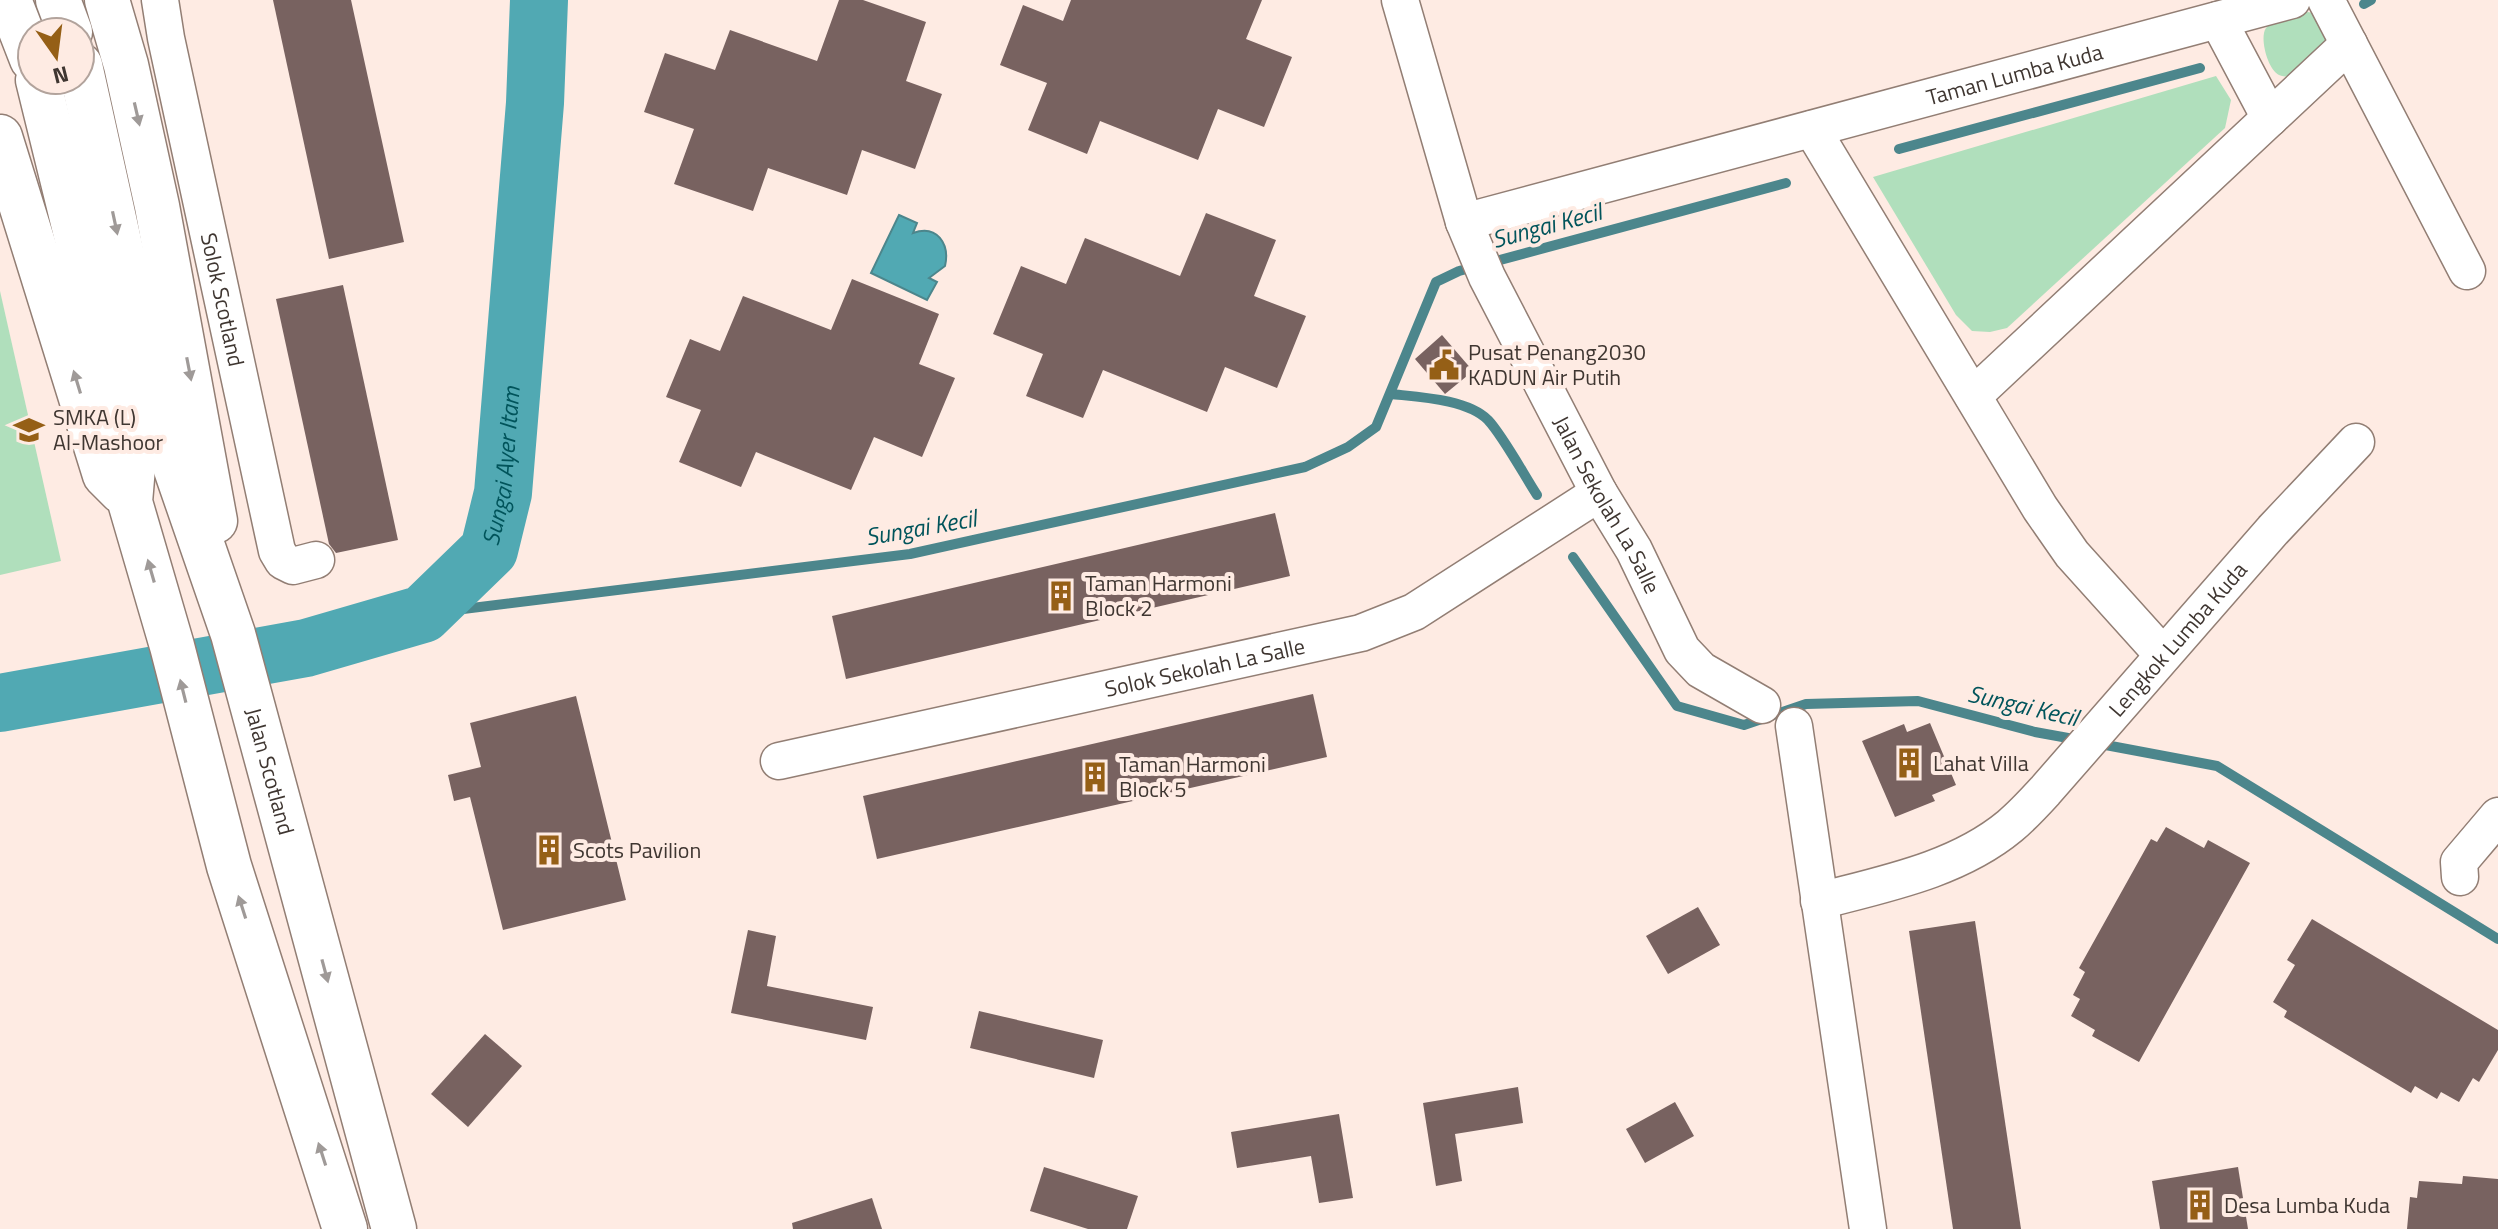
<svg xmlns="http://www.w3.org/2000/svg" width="2498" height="1229" font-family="'Titillium Web',sans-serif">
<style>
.green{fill:#b0dfbc}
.water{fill:#51a9b3;stroke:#4c868c;stroke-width:2}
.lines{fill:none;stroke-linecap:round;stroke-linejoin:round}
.stream{stroke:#4c868c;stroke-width:10}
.river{stroke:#51a9b3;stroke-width:58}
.building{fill:#786260}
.minor-casing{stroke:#927e74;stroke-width:39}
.highway-casing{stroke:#927e74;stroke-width:47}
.minor{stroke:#fff;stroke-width:36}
.highway{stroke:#fff;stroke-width:44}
.oneway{fill:#9f9a98}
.labels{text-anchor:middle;stroke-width:8;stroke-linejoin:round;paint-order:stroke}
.street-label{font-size:22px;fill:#3f3631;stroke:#feebe3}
.poi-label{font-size:22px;fill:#3f3631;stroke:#feebe3;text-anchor:start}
.water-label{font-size:24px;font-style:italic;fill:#01545b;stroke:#feebe3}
</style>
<rect width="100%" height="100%" fill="#feebe3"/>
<g class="green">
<path d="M 2308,12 L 2322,15 L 2330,42 L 2292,77 C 2288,76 2283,77 2279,75 C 2268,70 2259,38 2266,28 C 2276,16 2294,15 2308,12 Z"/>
<path d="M 2216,76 L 2231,100 L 2225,128 L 2007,328 L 1990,332 L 1972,331 L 1956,315 L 1873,177 Z"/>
<path d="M 0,291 L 61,561 L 0,575 Z"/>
</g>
<path class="water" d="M 899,215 L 917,223 L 913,233 C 937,224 950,244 945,266 L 929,278 L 937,282 L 927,300 L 871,273 Z"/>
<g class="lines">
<g class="stream">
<path d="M 2364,4 L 2371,0"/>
<path d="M 1899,149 L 2200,68"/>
<path d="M 1391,394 C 1418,397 1467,399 1488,420 C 1503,436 1524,475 1537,495"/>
<path d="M 1573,557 L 1677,706 L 1744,725 L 1806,704 L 1918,701 L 2035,732 L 2079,740"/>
<path d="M 423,614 L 910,554 L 1305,467 L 1348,447 L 1376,427 L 1436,282 L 1459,271 L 1786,183"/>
<path d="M 2095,743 L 2217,766 L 2498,939"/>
</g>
<path class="river" id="s1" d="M 0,703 L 306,648 L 423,614 L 489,550 L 503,493 L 535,103 L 539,0"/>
</g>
<g class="building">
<path d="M 273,0 L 351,0 L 404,242 L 329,259 Z"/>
<path d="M 839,0 L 863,0 L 926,22 L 906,81 L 942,94 L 915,169 L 862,150 L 847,195 L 768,168 L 753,211 L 674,184 L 694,129 L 644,112 L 665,53 L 715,70 L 730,30 L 817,61 Z"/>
<path d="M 1071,0 L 1262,0 L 1246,39 L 1292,57 L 1264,127 L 1218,109 L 1198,160 L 1100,121 L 1087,154 L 1028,130 L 1047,83 L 1000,65 L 1023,5 L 1063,21 Z"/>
<path d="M 1206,213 L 1276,240 L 1254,296 L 1306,316 L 1277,388 L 1225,367 L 1207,412 L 1103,370 L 1083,418 L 1026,396 L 1043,354 L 993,334 L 1021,266 L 1066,284 L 1085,238 L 1180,276 Z"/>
<path d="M 852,279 L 939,314 L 919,364 L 955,378 L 922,457 L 874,437 L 851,490 L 756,452 L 741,487 L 679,462 L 701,410 L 666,397 L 690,339 L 720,351 L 743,296 L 831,330 Z"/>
<path d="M 343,285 L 398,540 L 336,553 L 329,544 L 276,299 Z"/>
<path d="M 1442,335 L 1473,371 L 1445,394 L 1415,359 Z"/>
<path d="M 1275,513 L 1290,576 L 846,679 L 832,616 Z"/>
<path d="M 1313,694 L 1327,757 L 877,859 L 863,796 Z"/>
<path d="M 576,696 L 626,900 L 503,930 L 470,797 L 454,801 L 448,775 L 481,767 L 470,723 Z"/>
<path d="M 1930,723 L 1956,785 L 1932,795 L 1935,801 L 1895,817 L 1862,741 L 1904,724 L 1907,732 Z"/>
<path d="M 2166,827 L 2204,848 L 2208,840 L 2250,863 L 2139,1062 L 2092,1036 L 2095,1030 L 2071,1016 L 2080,999 L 2073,995 L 2085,972 L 2079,968 L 2151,839 L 2157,842 Z"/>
<path d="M 1698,907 L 1720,945 L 1668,974 L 1646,936 Z"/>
<path d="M 2312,919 L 2498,1030 L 2498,1050 L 2479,1082 L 2473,1078 L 2459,1102 L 2441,1092 L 2437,1099 L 2415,1086 L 2411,1093 L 2284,1017 L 2287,1011 L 2273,1002 L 2295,965 L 2287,960 Z"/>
<path d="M 1975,921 L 2021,1229 L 1953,1229 L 1909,931 Z"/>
<path d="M 748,930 L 776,936 L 767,986 L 873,1007 L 866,1040 L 731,1013 Z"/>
<path d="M 979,1011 L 1103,1040 L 1094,1078 L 970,1048 Z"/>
<path d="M 485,1034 L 522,1066 L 468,1127 L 431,1094 Z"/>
<path d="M 1518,1087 L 1523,1123 L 1455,1134 L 1462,1181 L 1436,1186 L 1423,1103 Z"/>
<path d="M 1675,1102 L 1694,1136 L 1645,1163 L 1626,1129 Z"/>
<path d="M 1339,1114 L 1353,1198 L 1319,1203 L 1311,1156 L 1237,1168 L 1231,1132 Z"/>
<path d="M 1044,1167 L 1138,1196 L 1127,1229 L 1088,1229 L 1030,1211 Z"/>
<path d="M 2238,1167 L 2248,1229 L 2160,1229 L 2152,1181 Z"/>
<path d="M 2463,1176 L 2498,1179 L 2498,1229 L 2407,1229 L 2410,1197 L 2417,1198 L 2419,1181 L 2462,1184 Z"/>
<path d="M 872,1198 L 882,1229 L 793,1229 L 792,1223 Z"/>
</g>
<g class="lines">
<g class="minor-casing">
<g id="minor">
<path id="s2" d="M 160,0 L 166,38 L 277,551 L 283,561 L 293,566 L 316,560"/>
<path id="s3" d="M 1400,0 L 1464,222 L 1487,277 L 1599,493 L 1634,550 L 1682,650 L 1701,670 L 1762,705"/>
<path d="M 2326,0 L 2467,271"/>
<path d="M 2218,20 L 2270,118"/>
<path d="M 1812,129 L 2040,508 L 2072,554 L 2163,655"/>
<path id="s4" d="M 1464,222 L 2292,0"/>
<path d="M 1973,396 L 2349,44"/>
<path d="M 1794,726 L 1868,1229"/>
<path id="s5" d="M 779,761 L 1361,633 L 1414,612 L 1599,493"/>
<path d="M 2460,877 L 2459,862 L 2498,816"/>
<path id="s6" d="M 1819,901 C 1884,884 1957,870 2010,826 C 2022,816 2034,803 2045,791 L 2273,530 L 2356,442"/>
</g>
</g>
<g class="highway-casing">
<g id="highway">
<path d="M 9,0 L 32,59"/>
<path d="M 58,0 L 70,32"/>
<path d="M 107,0 L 126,65 L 157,206 L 215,521"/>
<path id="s7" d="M 80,65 L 136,318 L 170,452 L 233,634 L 394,1229"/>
<path d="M 38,80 L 133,467 L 130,502 L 172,646 L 229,866 L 345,1229"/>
<path d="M 0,137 L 105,475 L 121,491"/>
</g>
</g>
<use href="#minor" class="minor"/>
<use href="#highway" class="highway"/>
</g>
<defs><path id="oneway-solid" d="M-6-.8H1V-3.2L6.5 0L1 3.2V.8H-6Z" transform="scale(2)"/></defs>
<g class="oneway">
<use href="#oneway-solid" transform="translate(137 114) rotate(77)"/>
<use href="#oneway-solid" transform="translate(115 223) rotate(78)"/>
<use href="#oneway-solid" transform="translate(189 369) rotate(79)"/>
<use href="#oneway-solid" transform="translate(77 382) rotate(-107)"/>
<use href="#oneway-solid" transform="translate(151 571) rotate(-106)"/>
<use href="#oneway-solid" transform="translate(183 691) rotate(-104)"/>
<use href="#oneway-solid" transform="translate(242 907) rotate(-108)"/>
<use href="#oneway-solid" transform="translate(325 971) rotate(75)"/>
<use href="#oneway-solid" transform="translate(322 1154) rotate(-108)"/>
</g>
<defs>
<g id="civic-bare" transform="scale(2.4)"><path d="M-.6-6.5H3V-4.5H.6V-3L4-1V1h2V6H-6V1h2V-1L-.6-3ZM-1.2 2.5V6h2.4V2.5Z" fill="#955f16" stroke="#feebe3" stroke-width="2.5" paint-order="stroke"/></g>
<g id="school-bare" transform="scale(2.4)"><path d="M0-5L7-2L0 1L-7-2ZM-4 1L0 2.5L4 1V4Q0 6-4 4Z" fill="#955f16" stroke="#feebe3" stroke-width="2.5" paint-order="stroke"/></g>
<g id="building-bare" transform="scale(2.4)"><path d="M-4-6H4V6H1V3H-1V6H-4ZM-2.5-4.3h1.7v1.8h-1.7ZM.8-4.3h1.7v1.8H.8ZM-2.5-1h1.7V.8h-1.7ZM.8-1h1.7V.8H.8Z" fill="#955f16" stroke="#feebe3" stroke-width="2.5" paint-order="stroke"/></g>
</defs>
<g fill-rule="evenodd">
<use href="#civic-bare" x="1444" y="365"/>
<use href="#school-bare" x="29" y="430"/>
<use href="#building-bare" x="1061" y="596"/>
<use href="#building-bare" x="1909" y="763"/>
<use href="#building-bare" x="1095" y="777"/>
<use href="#building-bare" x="549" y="850"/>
<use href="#building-bare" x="2200" y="1205"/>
</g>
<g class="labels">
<g class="street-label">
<text dy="8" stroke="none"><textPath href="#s4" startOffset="570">Taman Lumba Kuda</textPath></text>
<text dy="8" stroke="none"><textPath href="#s2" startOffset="306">Solok Scotland</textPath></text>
<text dy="8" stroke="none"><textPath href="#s3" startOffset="548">Jalan Sekolah La Salle</textPath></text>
<text dy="8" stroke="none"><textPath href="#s6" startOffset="458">Lengkok Lumba Kuda</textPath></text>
<text dy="8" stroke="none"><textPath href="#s5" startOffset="436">Solok Sekolah La Salle</textPath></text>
<text dy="8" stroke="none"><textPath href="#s7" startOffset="732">Jalan Scotland</textPath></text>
</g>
<g class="poi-label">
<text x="1468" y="360">Pusat Penang2030<tspan x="1468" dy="25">KADUN Air Putih</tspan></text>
<text x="53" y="425">SMKA (L)<tspan x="53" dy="25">Al-Mashoor</tspan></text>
<text x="1085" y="591">Taman Harmoni<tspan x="1085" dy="25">Block 2</tspan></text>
<text x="1933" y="771">Lahat Villa</text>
<text x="1119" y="772">Taman Harmoni<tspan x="1119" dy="25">Block 5</tspan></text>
<text x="573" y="858">Scots Pavilion</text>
<text x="2224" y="1213">Desa Lumba Kuda</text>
</g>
<g class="water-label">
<text transform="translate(1547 226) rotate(-15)" y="8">Sungai Kecil</text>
<text dy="8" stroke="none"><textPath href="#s1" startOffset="610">Sungai Ayer Itam</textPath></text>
<text transform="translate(921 528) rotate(-10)" y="8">Sungai Kecil</text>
<text transform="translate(2023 706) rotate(13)" y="8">Sungai Kecil</text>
</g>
</g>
<g transform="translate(56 56) rotate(166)"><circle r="38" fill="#feebe3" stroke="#b2a39c" stroke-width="2"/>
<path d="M0-6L14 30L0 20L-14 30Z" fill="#955f16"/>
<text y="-12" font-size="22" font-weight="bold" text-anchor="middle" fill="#3f3631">N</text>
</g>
</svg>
